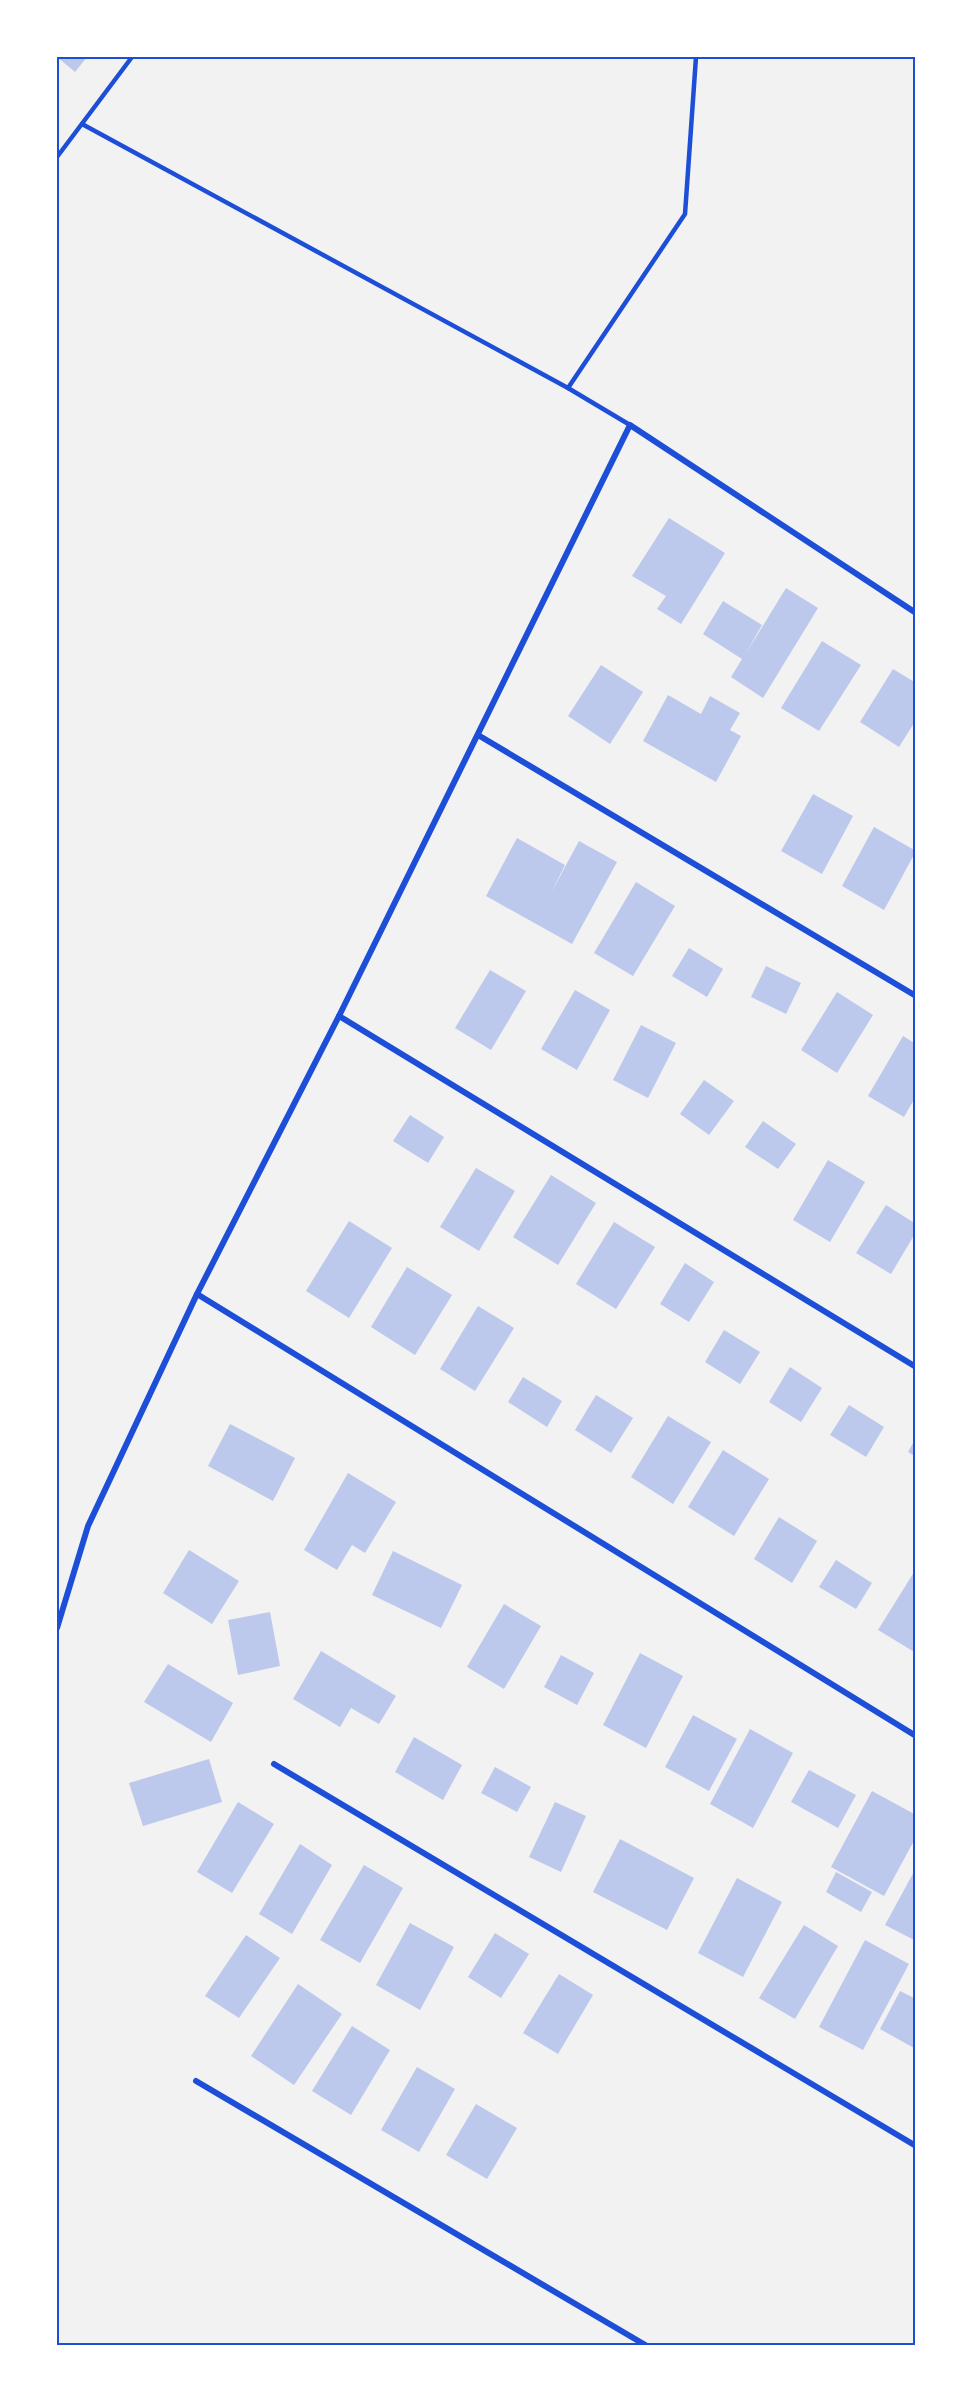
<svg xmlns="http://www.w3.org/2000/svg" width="973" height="2403" font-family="Roboto,sans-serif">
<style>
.building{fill:#bdc9ec}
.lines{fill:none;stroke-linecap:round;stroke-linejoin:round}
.service{stroke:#1d4ed8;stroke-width:4.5}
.minor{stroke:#1d4ed8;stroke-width:6}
.neatline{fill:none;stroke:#1d4ed8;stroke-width:2}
</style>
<rect width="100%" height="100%" fill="#f2f2f2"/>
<g class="building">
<path d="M 57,57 L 87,57 L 75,72 Z"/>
<path d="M 669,518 L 725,553 L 681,624 L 657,609 L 666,596 L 632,576 Z"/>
<path d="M 786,588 L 818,608 L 763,698 L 731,677 L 742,659 L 703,634 L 723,601 L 762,625 L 745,655 Z"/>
<path d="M 822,641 L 861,665 L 819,731 L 781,708 Z"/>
<path d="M 601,665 L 643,692 L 610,744 L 568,716 Z"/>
<path d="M 893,669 L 916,683 L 916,720 L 899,747 L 860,722 Z"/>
<path d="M 668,695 L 701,714 L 710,696 L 740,713 L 730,730 L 741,736 L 716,782 L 643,741 Z"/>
<path d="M 813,794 L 853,816 L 822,874 L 781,851 Z"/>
<path d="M 874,827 L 916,851 L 884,910 L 842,886 Z"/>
<path d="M 517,838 L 565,865 L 551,893 L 579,841 L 617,862 L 572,944 L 486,896 Z"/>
<path d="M 636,882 L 675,906 L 633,976 L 594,953 Z"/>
<path d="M 689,948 L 723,969 L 707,997 L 672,976 Z"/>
<path d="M 766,966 L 801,983 L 786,1014 L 751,997 Z"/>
<path d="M 490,970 L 526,991 L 491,1050 L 455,1028 Z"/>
<path d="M 575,990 L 610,1010 L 577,1070 L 541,1049 Z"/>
<path d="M 837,992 L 873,1015 L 837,1073 L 801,1050 Z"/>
<path d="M 641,1025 L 676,1043 L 648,1098 L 613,1080 Z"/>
<path d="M 903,1036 L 916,1044 L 916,1096 L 904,1117 L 868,1096 Z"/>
<path d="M 704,1080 L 734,1101 L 709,1135 L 680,1114 Z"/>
<path d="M 410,1115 L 444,1137 L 428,1163 L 393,1141 Z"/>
<path d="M 763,1121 L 796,1144 L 778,1169 L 745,1147 Z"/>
<path d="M 828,1160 L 865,1182 L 830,1242 L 793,1220 Z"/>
<path d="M 476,1168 L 515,1191 L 479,1251 L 440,1227 Z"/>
<path d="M 551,1175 L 596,1203 L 558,1265 L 513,1237 Z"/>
<path d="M 886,1205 L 916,1224 L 916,1232 L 891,1274 L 856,1253 Z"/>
<path d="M 349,1221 L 392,1248 L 349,1318 L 306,1291 Z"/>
<path d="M 614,1222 L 655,1247 L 616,1309 L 576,1284 Z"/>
<path d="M 685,1263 L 714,1282 L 689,1322 L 660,1304 Z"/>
<path d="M 407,1267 L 452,1295 L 415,1355 L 371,1327 Z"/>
<path d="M 478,1306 L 514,1328 L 475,1391 L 440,1369 Z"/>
<path d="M 724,1330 L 760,1352 L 740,1384 L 705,1362 Z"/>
<path d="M 790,1367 L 822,1388 L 801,1422 L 769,1402 Z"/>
<path d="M 523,1377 L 562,1401 L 547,1427 L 508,1402 Z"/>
<path d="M 596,1395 L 633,1418 L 611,1453 L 575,1430 Z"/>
<path d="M 849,1405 L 884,1427 L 866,1457 L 830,1435 Z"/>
<path d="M 668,1416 L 711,1442 L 673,1504 L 631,1477 Z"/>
<path d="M 230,1424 L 295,1458 L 273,1501 L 208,1466 Z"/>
<path d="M 916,1438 L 916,1457 L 908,1452 Z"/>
<path d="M 723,1450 L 769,1479 L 734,1536 L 688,1507 Z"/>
<path d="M 348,1473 L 396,1502 L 365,1553 L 352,1545 L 337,1570 L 304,1550 Z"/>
<path d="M 779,1517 L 817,1541 L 792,1583 L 754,1559 Z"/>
<path d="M 189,1550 L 239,1581 L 212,1624 L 163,1593 Z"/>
<path d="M 393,1551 L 462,1585 L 441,1628 L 372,1595 Z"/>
<path d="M 836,1560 L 872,1583 L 856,1609 L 819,1587 Z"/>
<path d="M 916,1569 L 916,1653 L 878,1630 Z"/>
<path d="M 504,1604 L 541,1626 L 504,1689 L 467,1667 Z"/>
<path d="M 270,1612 L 280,1666 L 238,1675 L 228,1620 Z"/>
<path d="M 321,1651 L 396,1696 L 379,1724 L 351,1708 L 340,1727 L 293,1699 Z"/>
<path d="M 640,1653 L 683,1676 L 646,1748 L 603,1725 Z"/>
<path d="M 561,1655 L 594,1673 L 577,1705 L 544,1687 Z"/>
<path d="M 168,1664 L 233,1703 L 211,1742 L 144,1702 Z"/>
<path d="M 693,1715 L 737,1739 L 709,1791 L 665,1767 Z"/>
<path d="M 750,1729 L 793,1753 L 753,1828 L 710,1804 Z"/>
<path d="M 414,1737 L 462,1765 L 443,1800 L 395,1772 Z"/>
<path d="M 209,1759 L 222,1802 L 143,1826 L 129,1783 Z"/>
<path d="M 495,1767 L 531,1787 L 517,1812 L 481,1793 Z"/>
<path d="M 809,1770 L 856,1795 L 838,1828 L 791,1802 Z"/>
<path d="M 872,1791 L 916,1815 L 916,1837 L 884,1896 L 831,1867 Z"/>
<path d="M 238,1802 L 274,1824 L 232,1893 L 197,1872 Z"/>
<path d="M 555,1802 L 586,1816 L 561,1872 L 529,1857 Z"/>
<path d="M 620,1839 L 694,1878 L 667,1930 L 593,1892 Z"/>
<path d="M 300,1844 L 332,1865 L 292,1934 L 259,1914 Z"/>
<path d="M 364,1865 L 403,1888 L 360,1963 L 320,1940 Z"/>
<path d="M 916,1868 L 916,1941 L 885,1925 Z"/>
<path d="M 836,1872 L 872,1892 L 861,1912 L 826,1892 Z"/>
<path d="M 737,1878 L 782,1902 L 743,1977 L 698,1953 Z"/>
<path d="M 410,1923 L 454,1947 L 420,2010 L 376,1985 Z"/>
<path d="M 804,1925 L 838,1946 L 795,2019 L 759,1998 Z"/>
<path d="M 495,1933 L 529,1954 L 501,1998 L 468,1977 Z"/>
<path d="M 246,1935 L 280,1958 L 239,2018 L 205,1996 Z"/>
<path d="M 865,1940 L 909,1964 L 863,2050 L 819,2027 Z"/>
<path d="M 559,1974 L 593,1995 L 558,2054 L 523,2033 Z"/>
<path d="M 298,1984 L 342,2014 L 294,2085 L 251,2056 Z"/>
<path d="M 900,1991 L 916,1999 L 914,2048 L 880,2029 Z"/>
<path d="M 352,2026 L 390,2050 L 351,2115 L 312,2091 Z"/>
<path d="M 417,2067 L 455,2089 L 419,2152 L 381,2130 Z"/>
<path d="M 476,2104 L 517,2128 L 487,2179 L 446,2155 Z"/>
</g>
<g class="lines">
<g class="service">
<path d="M 82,124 L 568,388 L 630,425"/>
<path d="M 57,157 L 132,57"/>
<path d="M 568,388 L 685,214 L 696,57"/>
</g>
<g class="minor">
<path d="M 478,735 L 916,996"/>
<path d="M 339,1016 L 916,1367"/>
<path d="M 197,1294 L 916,1736"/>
<path d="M 57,1628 L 88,1526 L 197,1294 L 339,1016 L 630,425 L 916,613"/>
<path d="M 274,1764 L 916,2146"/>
<path d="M 196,2081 L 647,2346"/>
</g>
</g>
<rect width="973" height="2403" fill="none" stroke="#ffffff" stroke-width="117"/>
<rect x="58" y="58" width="856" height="2286" class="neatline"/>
</svg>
